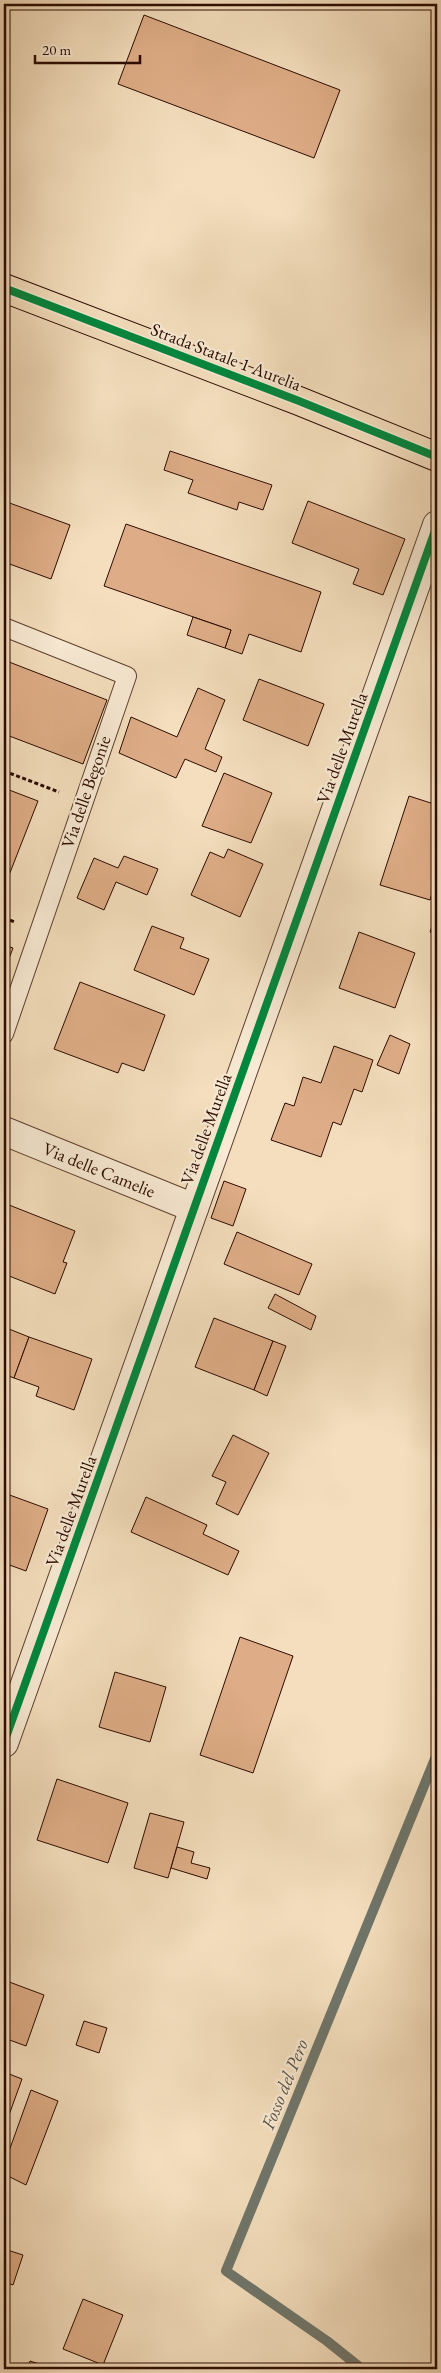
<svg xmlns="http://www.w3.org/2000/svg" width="441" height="2373" font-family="'EB Garamond',serif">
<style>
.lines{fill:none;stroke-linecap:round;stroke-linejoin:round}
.stream{stroke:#6f756a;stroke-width:10}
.building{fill:#dead87;stroke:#2c0b00}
.lane-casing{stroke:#5e402f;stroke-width:20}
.street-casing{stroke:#5e402f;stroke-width:30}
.primary-casing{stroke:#2c0b00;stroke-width:30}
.path{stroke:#2c0b00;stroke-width:3;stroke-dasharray:4 2.5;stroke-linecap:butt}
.lane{stroke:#f8ead4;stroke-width:18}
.street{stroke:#f8ead4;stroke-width:28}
.primary{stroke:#f4debd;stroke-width:28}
.cycleway-casing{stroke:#f8ead4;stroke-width:11}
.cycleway{stroke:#00873e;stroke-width:8}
.labels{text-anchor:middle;stroke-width:4.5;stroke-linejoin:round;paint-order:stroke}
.street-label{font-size:18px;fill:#2c0b00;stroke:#f8ead4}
.water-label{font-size:19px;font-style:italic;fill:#595247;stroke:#f8ead4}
</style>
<rect width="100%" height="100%" fill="#f4debd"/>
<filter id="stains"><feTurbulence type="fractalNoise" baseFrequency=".004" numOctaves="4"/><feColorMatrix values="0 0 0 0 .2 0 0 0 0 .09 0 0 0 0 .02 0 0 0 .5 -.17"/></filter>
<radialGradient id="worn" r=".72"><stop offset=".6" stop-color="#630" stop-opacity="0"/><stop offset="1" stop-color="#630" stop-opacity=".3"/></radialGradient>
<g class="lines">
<path class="stream" d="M 362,2369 L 327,2341 L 226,2271 L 437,1754"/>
</g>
<g class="building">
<path d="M 144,15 L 340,90 L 314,158 L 118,84 Z"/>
<path d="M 170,451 L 272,485 L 263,510 L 239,502 L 237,510 L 188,493 L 193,480 L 164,470 Z"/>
<path d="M 4,501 L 70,525 L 51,579 L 4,562 Z"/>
<path d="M 308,501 L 405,539 L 383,595 L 353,584 L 359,569 L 292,543 Z"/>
<path d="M 126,524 L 321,592 L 301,652 L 249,634 L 242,654 L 225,648 L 231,630 L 104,586 Z"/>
<path d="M 193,617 L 231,630 L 225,648 L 187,635 Z"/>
<path d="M 4,660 L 107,700 L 83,764 L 4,734 Z"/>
<path d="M 259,679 L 324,704 L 308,746 L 243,720 Z"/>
<path d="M 198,688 L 225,700 L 205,749 L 222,757 L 216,772 L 185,759 L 176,778 L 119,753 L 131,717 L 177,737 Z"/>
<path d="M 224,773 L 272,793 L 251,843 L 202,826 Z"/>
<path d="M 4,788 L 38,801 L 4,888 Z"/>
<path d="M 409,796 L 437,805 L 437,877 L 430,900 L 380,885 Z"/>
<path d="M 228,849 L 263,864 L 240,917 L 191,895 L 210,852 L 224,858 Z"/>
<path d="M 124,856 L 158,869 L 147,895 L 116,882 L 104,910 L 77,898 L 94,858 L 118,868 Z"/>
<path d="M 437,912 L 437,935 L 430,932 Z"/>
<path d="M 152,926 L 184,938 L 180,948 L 209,959 L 194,995 L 134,970 Z"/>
<path d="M 359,932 L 415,953 L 395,1008 L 339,988 Z"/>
<path d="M 4,945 L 13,948 L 4,972 Z"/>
<path d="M 80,982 L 165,1015 L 144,1071 L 122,1063 L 118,1073 L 54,1049 Z"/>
<path d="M 390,1035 L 410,1044 L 399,1074 L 377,1065 Z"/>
<path d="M 334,1046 L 373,1060 L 362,1092 L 354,1089 L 341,1125 L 333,1122 L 321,1157 L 271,1140 L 285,1103 L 294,1106 L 303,1077 L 321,1083 Z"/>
<path d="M 224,1181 L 246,1189 L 233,1226 L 211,1218 Z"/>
<path d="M 4,1203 L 75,1231 L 63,1262 L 67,1263 L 55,1294 L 4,1274 Z"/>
<path d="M 237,1232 L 312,1264 L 299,1295 L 224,1264 Z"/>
<path d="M 275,1294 L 316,1316 L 311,1330 L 268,1308 Z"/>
<path d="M 214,1318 L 273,1341 L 254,1390 L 195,1367 Z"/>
<path d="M 9,1329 L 29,1337 L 14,1378 L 4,1374 L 4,1343 Z"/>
<path d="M 29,1337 L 92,1359 L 74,1410 L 36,1396 L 39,1387 L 14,1378 Z"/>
<path d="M 273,1341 L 286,1346 L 267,1396 L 254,1390 Z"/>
<path d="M 233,1435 L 269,1453 L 238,1515 L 216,1504 L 226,1482 L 212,1476 Z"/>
<path d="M 4,1493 L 48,1509 L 26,1571 L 4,1563 Z"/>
<path d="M 146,1497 L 207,1525 L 203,1534 L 239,1551 L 228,1575 L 131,1532 Z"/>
<path d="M 240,1637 L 293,1656 L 253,1773 L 200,1755 Z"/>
<path d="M 115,1672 L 166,1687 L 150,1742 L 99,1727 Z"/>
<path d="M 57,1779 L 128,1803 L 108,1863 L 37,1840 Z"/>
<path d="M 150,1813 L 184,1822 L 168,1878 L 134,1868 Z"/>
<path d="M 177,1847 L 194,1852 L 191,1863 L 210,1868 L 207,1879 L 171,1868 Z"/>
<path d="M 4,1980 L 44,1995 L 26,2046 L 4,2038 L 6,2013 L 4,2013 Z"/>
<path d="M 84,2021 L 107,2028 L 99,2053 L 76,2045 Z"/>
<path d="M 4,2072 L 22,2079 L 4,2129 Z"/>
<path d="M 31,2090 L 58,2101 L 26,2185 L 4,2174 L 4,2165 Z"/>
<path d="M 4,2249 L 23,2255 L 13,2285 L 4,2282 Z"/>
<path d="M 83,2299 L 123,2315 L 103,2365 L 63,2349 Z"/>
<path d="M 30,2361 L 49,2367 L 49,2369 L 27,2369 Z"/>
</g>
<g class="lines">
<g class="lane-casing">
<path id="lane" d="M 4,627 L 127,676 L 4,1034"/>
</g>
<g class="street-casing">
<g id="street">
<path d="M 4,1131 L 194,1208"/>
<path d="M 4,1743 L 437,525"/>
</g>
</g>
<g class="primary-casing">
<path id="primary" d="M 4,288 L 299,401 L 437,457"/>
</g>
<g class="path">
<path d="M 4,771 L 59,792"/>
<path d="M 4,918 L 15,922"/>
</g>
<use href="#lane" class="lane"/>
<use href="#street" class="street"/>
<use href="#primary" class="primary"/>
<g class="cycleway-casing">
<g id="cycleway">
<path d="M 4,288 L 299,401 L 437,457"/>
<path d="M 4,1743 L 437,525"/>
</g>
</g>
<use href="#cycleway" class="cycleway"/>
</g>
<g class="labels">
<g class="street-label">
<text transform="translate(226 357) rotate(21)" y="6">Strada Statale 1 Aurelia</text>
<text transform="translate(342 748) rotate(-70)" y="6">Via delle Murella</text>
<text transform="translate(86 792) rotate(-71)" y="6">Via delle Begonie</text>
<text transform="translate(206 1129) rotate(-70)" y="6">Via delle Murella</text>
<text transform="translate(99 1170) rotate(22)" y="6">Via delle Camelie</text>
<text transform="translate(71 1511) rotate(-70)" y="6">Via delle Murella</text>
</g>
<g class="water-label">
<text transform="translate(284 2084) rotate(-68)" y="7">Fosso del Pero</text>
</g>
</g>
<rect width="441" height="2373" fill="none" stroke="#f4debd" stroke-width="20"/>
<rect x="5" y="5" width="431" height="2363" fill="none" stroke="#2c0b00" stroke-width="2.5"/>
<rect x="10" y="10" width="421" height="2353" fill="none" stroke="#2c0b00"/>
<path d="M35 55v8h105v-8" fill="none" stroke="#2c0b00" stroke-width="2.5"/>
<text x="42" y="55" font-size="15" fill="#2c0b00" stroke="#f8ead4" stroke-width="4" paint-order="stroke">20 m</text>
<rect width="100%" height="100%" filter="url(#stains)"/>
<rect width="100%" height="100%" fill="url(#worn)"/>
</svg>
